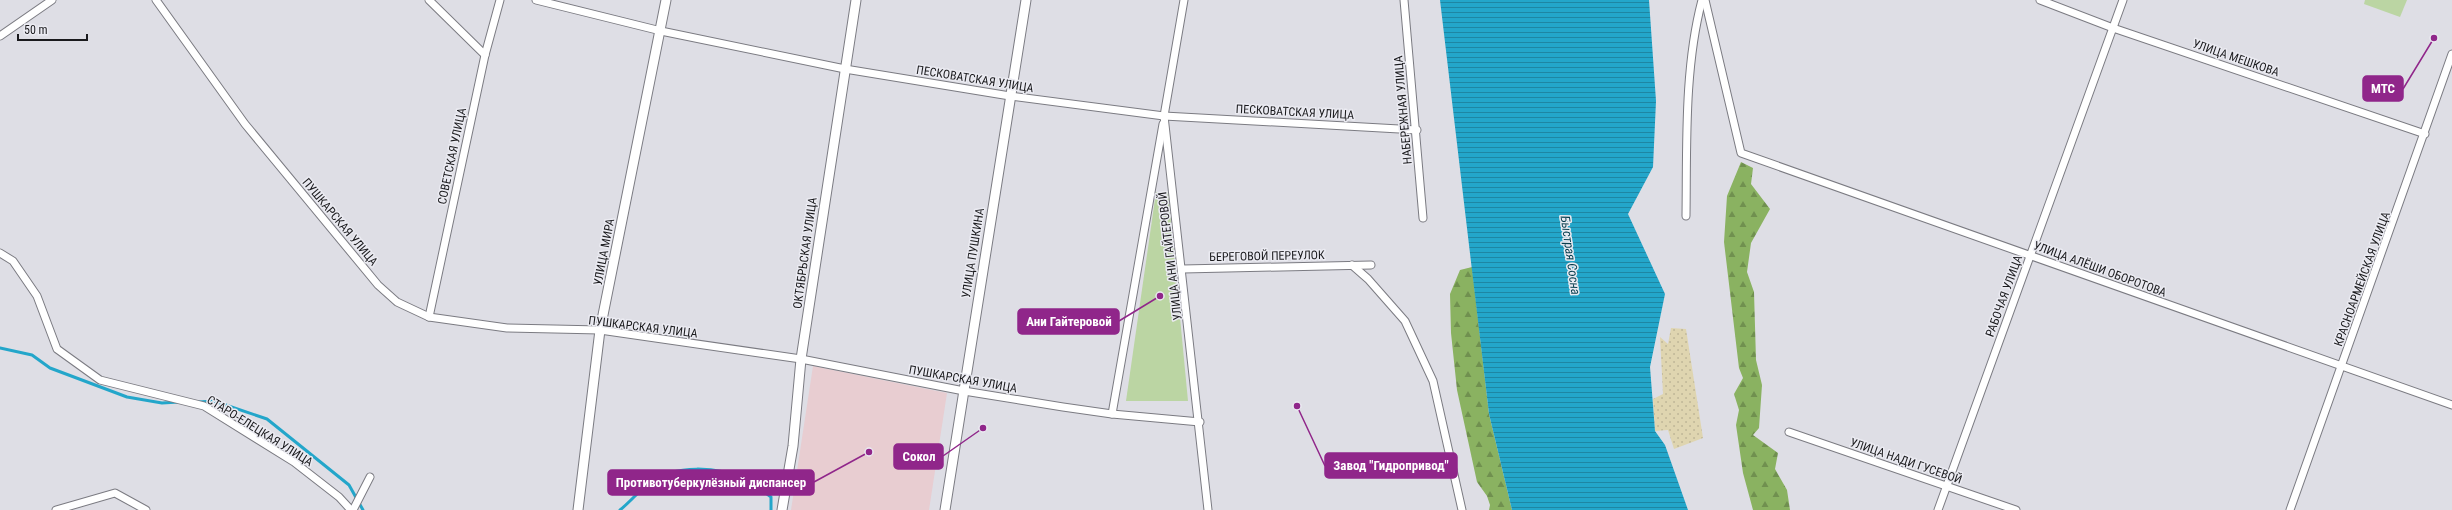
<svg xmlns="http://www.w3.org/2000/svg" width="2452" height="510" font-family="'Roboto Condensed',sans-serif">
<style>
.medical{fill:#e8cdd1}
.forest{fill:url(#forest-firs)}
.sand{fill:url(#sand-dots)}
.park{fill:#bbd5a3}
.water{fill:url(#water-rules)}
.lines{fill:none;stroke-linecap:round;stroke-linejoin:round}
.stream{stroke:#23a6ca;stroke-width:3}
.minor-casing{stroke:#7b7b82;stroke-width:9}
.tertiary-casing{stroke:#7b7b82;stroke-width:11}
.minor{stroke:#fff;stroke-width:7}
.tertiary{stroke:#fff;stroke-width:9}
.labels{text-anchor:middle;stroke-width:3;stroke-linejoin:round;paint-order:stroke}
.street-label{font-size:12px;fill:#1a1a1d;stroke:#ebebf2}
.water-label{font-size:13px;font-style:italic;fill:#073e4e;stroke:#ebebf2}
.leader{fill:none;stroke:#90268a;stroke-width:1.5}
.callout-dot{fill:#90268a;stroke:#ebebf2;stroke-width:1.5}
.callout{fill:#90268a;stroke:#90268a;stroke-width:1.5}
.callout-label{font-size:13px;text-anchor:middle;font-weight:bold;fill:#fff}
</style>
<defs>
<pattern id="forest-firs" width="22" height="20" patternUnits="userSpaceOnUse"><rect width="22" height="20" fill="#8ab261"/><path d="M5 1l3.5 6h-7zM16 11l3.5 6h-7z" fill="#70904f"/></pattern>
<pattern id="sand-dots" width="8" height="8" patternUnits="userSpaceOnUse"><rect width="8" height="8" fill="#dfd5b0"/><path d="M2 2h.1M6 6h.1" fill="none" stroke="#bfb697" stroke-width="1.8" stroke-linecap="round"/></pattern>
<pattern id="water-rules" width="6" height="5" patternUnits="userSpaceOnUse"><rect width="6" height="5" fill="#23a6ca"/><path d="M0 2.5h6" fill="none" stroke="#1e86a3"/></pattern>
</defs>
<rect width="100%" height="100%" fill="#dedee5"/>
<path class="medical" d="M 813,366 L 947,393 L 929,510 L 791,510 Z"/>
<g class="forest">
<path d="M 1741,162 L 1753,168 L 1751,184 L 1770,209 L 1751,243 L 1747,272 L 1754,292 L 1756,360 L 1762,385 L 1759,428 L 1753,435 L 1778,453 L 1775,469 L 1787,490 L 1790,510 L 1753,510 L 1743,473 L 1736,425 L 1739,410 L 1734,394 L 1743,378 L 1739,368 L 1724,242 L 1727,196 Z"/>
<path d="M 1472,267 L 1489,414 L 1512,510 L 1489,510 L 1490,505 L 1487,496 L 1477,482 L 1457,390 L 1451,333 L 1450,294 L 1460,270 Z"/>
</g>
<path class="sand" d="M 1671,328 L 1686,329 L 1703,438 L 1674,449 L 1668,430 L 1655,431 L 1653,399 L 1663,394 L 1660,337 L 1668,344 Z"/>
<g class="park">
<path d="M 2365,0 L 2407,0 L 2400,17 L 2364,4 Z"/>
<path d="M 1156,192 L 1168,192 L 1188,401 L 1126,401 Z"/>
</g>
<path class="water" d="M 1440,0 L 1649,0 L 1656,101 L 1653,167 L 1628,214 L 1665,294 L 1650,367 L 1655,431 L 1665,445 L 1688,510 L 1512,510 L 1489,414 Z"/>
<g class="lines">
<g class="stream">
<path d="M 0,348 L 32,355 L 50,368 L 127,397 L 162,403 L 179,402"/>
<path d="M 199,402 L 214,401 L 267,419 L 349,485 L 363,510"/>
<path d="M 620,510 C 630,502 639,491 649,483 C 675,464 718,466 746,480 C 755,485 763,491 771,497 L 771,510"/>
</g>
<g class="minor-casing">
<g id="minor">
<path d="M 156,0 L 245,124 L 378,285 L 397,302 L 429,317 L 507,328 L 600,330 L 801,359 L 964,391 L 1063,407 L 1112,414 L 1200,422"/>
<path d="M 429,0 L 485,55"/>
<path d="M 536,0 L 661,31 L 845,69 L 1010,96 L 1164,116 L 1417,130"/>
<path d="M 1184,0 L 1164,116 L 1208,510"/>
<path d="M 1404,0 L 1423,218"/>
<path d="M 1705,0 L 1741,153 L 2452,405"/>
<path d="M 2040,0 L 2113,28 L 2425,134"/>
<path d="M 0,36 L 52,0"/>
<path d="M 1686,216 C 1687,146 1684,68 1702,0"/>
<path d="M 0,253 L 13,261 L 37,296 L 57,349 L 100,380 L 204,406 L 294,462 L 339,497 L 351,510"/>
<path d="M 1352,265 L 1368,279 L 1405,321 L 1433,381 L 1462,510"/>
<path d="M 1183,269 L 1371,265"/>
<path d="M 429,317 L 485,55 L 500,0"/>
<path d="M 1112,414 L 1163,124"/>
<path d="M 1789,432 L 2016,510"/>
<path d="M 56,510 L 115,493 L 146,510"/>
<path d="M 353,510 L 370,477"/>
<path d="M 1938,510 L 2123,0"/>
<path d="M 2290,510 L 2452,54"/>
</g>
</g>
<g class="tertiary-casing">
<g id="tertiary">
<path d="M 578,510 L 600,330 L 666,0"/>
<path d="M 782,510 L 793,446 L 801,359 L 856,0"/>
<path d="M 945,510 L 1026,0"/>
</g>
</g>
<use href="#minor" class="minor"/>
<use href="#tertiary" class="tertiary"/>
</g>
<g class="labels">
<g class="street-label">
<text transform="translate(2236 58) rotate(19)" y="4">УЛИЦА МЕШКОВА</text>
<text transform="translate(975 79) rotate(9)" y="4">ПЕСКОВАТСКАЯ УЛИЦА</text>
<text transform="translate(1403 110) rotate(-95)" y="4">НАБЕРЕЖНАЯ УЛИЦА</text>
<text transform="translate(1295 112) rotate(3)" y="4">ПЕСКОВАТСКАЯ УЛИЦА</text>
<text transform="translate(452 156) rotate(-78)" y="4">СОВЕТСКАЯ УЛИЦА</text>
<text transform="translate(340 222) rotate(50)" y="4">ПУШКАРСКАЯ УЛИЦА</text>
<text transform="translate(604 252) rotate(-79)" y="4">УЛИЦА МИРА</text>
<text transform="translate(805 253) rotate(-82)" y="4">ОКТЯБРЬСКАЯ УЛИЦА</text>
<text transform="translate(973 253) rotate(-81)" y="4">УЛИЦА ПУШКИНА</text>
<text transform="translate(1170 256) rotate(-97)" y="4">УЛИЦА АНИ ГАЙТЕРОВОЙ</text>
<text transform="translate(1267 256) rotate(-1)" y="4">БЕРЕГОВОЙ ПЕРЕУЛОК</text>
<text transform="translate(2100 269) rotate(20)" y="4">УЛИЦА АЛЁШИ ОБОРОТОВА</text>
<text transform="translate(2362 279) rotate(-70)" y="4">КРАСНОАРМЕЙСКАЯ УЛИЦА</text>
<text transform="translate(2004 296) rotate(-70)" y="4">РАБОЧАЯ УЛИЦА</text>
<text transform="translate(643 327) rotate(7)" y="4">ПУШКАРСКАЯ УЛИЦА</text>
<text transform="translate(963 379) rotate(10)" y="4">ПУШКАРСКАЯ УЛИЦА</text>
<text transform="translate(260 431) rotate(32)" y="4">СТАРО-ЕЛЕЦКАЯ УЛИЦА</text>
<text transform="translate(1906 461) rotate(19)" y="4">УЛИЦА НАДИ ГУСЕВОЙ</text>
</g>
<g class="water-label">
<text transform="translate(1571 255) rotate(82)" y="5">Быстрая Сосна</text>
</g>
</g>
<path class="leader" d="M2434 38L2403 89M1160 296L1119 321M983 428L943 456M1297 406L1325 466M869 452L814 482"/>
<g class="callout-dot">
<circle cx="2434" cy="38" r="4"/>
<circle cx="1160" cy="296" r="4"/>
<circle cx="983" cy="428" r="4"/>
<circle cx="1297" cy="406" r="4"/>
<circle cx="869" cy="452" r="4"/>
</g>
<g class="callout">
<rect x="2363" y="76" width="40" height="25" rx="4"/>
<rect x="1018" y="309" width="101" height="25" rx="4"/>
<rect x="894" y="444" width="49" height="25" rx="4"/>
<rect x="1325" y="453" width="132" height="25" rx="4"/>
<rect x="608" y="470" width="206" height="25" rx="4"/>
</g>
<g class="callout-label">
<text x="2383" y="93">МТС</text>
<text x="1069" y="326">Ани Гайтеровой</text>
<text x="919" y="461">Сокол</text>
<text x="1391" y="470">Завод "Гидропривод"</text>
<text x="711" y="487">Противотуберкулёзный диспансер</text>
</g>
<path d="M18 34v6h69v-6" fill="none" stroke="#1a1a1d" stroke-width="2"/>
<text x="24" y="34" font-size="12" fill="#1a1a1d" stroke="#ebebf2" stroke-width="3" paint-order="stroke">50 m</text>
</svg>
